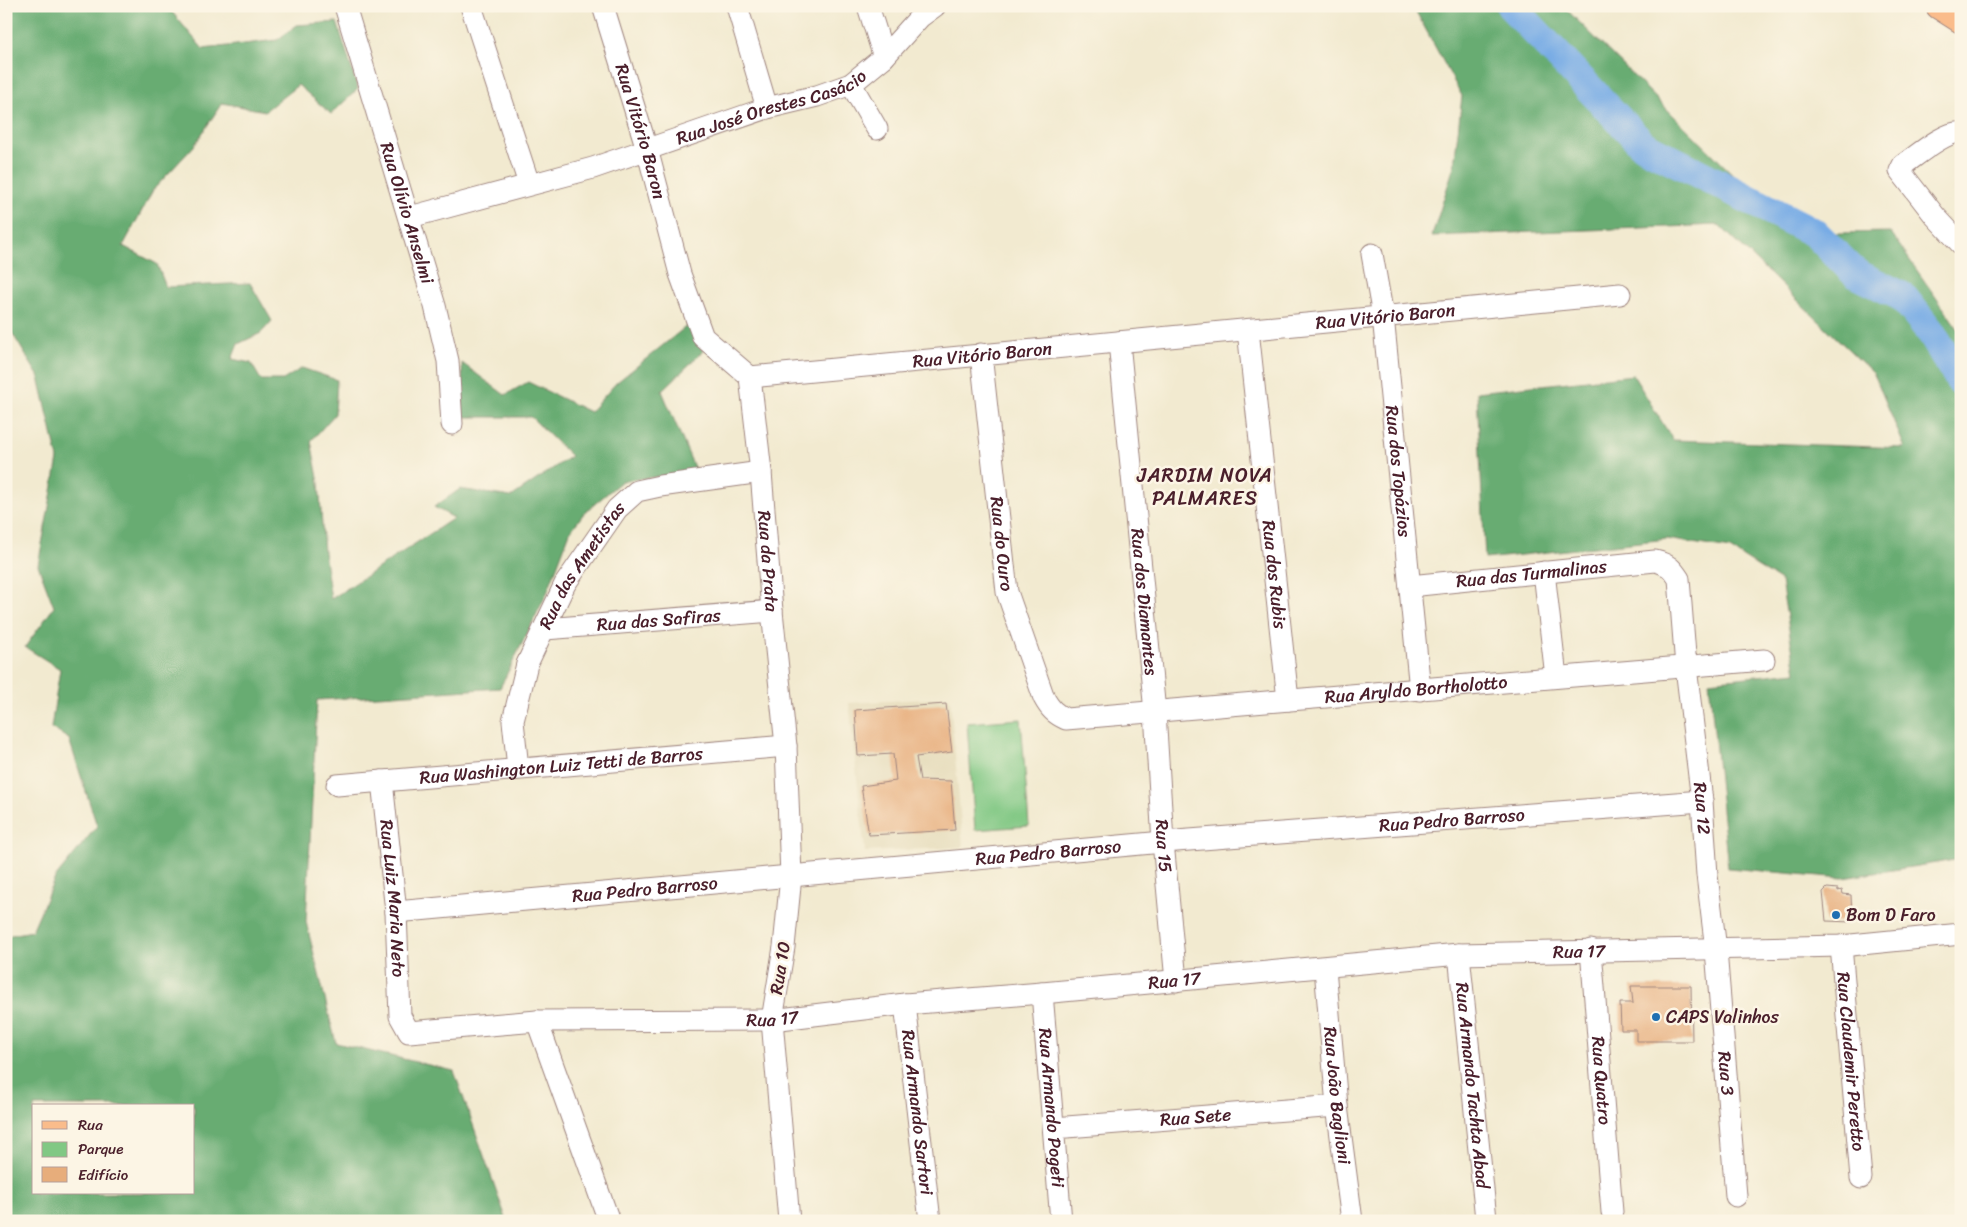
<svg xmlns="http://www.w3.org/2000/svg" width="1967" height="1227" font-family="Sriracha,sans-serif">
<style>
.built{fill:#e5dbba}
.green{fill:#81c884;stroke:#667458}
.forest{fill:#68ac72;stroke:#59664e;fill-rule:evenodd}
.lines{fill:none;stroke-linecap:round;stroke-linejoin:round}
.river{stroke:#78ace5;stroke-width:30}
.building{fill:#e7ad7b}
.minor-casing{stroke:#9e847e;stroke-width:23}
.major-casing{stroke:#9e847e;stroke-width:28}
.minor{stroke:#fff;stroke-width:21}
.major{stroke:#fabc8b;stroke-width:26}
.poi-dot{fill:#1f6fb2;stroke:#fcf5e5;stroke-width:2}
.labels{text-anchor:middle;stroke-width:5;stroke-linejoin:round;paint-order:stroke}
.street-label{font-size:18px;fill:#4a1f2b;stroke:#fcf5e5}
.poi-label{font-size:18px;fill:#4a1f2b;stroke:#fcf5e5;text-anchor:start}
.quarter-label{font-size:20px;letter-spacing:1px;fill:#4a1f2b;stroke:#fcf5e5}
</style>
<rect width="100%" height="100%" fill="#fcf5e5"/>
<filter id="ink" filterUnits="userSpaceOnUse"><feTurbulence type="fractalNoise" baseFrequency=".02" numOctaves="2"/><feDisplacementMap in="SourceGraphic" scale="10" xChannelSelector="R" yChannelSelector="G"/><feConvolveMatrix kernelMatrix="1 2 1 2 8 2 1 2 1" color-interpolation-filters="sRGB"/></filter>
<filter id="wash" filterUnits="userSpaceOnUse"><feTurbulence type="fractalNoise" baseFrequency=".0096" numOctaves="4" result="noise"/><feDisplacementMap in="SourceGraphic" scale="20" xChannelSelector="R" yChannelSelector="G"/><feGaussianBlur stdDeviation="1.12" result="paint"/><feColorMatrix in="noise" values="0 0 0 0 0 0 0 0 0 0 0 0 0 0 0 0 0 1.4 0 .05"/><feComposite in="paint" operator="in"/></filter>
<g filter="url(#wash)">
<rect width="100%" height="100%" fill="#f2ead0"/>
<path class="built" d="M 950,698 L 963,847 L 865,852 L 849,703 Z"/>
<path class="green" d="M 1021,719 L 1029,826 L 975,830 L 967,723 Z"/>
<g class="forest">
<path d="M 6,6 L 167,6 L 203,49 L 277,40 L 297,25 L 337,22 L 358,89 L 331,114 L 298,85 L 265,111 L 222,103 L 194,146 L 153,190 L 123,246 L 157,264 L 166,287 L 250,283 L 272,321 L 261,333 L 238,344 L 232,359 L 251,363 L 261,380 L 283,380 L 302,368 L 337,380 L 335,414 L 311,441 L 319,483 L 324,552 L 331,599 L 454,518 L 434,507 L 460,489 L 511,497 L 571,456 L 531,417 L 463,417 L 462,363 L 505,395 L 528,382 L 590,412 L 616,383 L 688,325 L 703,351 L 662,391 L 696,472 L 622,481 L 584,513 L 570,532 L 547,593 L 500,688 L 317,700 L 306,922 L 336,1043 L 454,1071 L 507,1221 L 6,1221 L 6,936 L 32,931 L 55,878 L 97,826 L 69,739 L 51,728 L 60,669 L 25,647 L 54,607 L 38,565 L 58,459 L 39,377 L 6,323 ZM 34,1106 L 194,1106 L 194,1193 L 34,1193 Z"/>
<path d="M 1413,6 L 1563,6 L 1793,234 L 1890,232 L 1961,333 L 1961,859 L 1843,878 L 1728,868 L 1709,681 L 1796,672 L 1781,581 L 1730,549 L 1667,539 L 1485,559 L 1477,392 L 1633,375 L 1673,440 L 1905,448 L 1874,374 L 1719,225 L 1432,236 L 1454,166 L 1462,96 Z"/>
</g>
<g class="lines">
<path class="river" d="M 1511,6 L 1643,145 L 1815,233 L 1855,273 L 1903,297 L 1930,331 L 1961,382"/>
</g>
<g id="blocks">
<g class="building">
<path d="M 946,704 L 952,752 L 916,757 L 920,780 L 951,781 L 955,830 L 869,835 L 861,786 L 896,781 L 893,754 L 858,756 L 855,710 Z"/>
<path d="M 1827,888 L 1838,889 L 1838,891 L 1842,890 L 1843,894 L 1851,895 L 1852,922 L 1826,921 L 1823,892 Z"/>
<path d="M 1631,986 L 1691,986 L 1692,1041 L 1636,1041 L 1636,1030 L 1621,1030 L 1620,1003 L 1633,1003 Z"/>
</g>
</g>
</g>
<g filter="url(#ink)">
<use href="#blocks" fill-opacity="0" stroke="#9e847e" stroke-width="1"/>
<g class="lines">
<g class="minor-casing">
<g id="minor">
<path id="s1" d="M 345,6 L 435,306 L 448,361 L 452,424"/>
<path d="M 471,6 L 529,184"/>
<path id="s2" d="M 603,6 L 647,149 L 680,274 L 703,337 L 750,377 L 1620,294"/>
<path d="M 737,6 L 767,108"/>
<path d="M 868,6 L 884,57"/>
<path d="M 851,84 L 877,129"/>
<path d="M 1961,133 C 1946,130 1915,157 1903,165 L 1900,171 L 1935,216 L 1961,244"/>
<path id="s3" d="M 410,217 L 593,168 L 767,108 L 817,96 L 851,84 L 884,57 L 920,17 L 935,6"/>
<path id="s4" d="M 1372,254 L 1383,316 L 1420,690"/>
<path id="s5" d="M 1248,330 L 1288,700"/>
<path id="s6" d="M 1119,342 L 1155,712 L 1163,842 L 1176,981"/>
<path id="s7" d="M 981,354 L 1007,592 L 1044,698 C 1050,709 1055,714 1066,719 L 1764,660"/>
<path id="s8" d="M 750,377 L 761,472 L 772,611 L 786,746 L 791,876 L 784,947 L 772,1020 L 789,1221"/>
<path d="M 1544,572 L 1556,677"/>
<path id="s9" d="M 1410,586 L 1655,561 C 1668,564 1672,568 1679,579 L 1686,667 L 1702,801 L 1707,875 L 1716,950 L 1736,1196"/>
<path id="s10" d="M 545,629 L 772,611"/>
<path id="s11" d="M 518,768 L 513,721 L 527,664 L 565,584 L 617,509 L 637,491 L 660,486 L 761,472"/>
<path id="s12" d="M 382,781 L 396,912 L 400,1016 L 409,1032 L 537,1021 L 772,1020 L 905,1004 L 1042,993 L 1459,954 L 1841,946 L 1961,934"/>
<path id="s13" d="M 337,785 L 786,746"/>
<path id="s14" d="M 396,912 L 1163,842 L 1702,801"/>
<path id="s15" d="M 1841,946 L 1861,1178"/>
<path id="s16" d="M 1591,950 L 1612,1212"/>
<path id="s17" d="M 1459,954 L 1486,1219"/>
<path id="s18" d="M 1325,968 L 1337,1106 L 1352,1221"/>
<path id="s19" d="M 1042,993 L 1061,1221"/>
<path id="s20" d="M 905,1004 L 930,1221"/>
<path d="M 537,1021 L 609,1221"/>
<path id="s21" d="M 1054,1128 L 1337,1106"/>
</g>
</g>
<g class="major-casing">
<path id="major" d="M 1939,6 L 1961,20"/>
</g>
<use href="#minor" class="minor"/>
<use href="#major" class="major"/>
</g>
</g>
<g class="poi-dot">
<circle cx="1836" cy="915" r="5"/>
<circle cx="1656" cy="1017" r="5"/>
</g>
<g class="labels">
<g class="street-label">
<text dy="6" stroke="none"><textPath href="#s3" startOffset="378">Rua José Orestes Casácio</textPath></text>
<text dy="6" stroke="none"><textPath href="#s2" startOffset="131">Rua Vitório Baron</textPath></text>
<text dy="6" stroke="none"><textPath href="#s1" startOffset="216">Rua Olívio Anselmi</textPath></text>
<text dy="6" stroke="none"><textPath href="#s2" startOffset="1046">Rua Vitório Baron</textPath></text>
<text dy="6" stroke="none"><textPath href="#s2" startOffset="641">Rua Vitório Baron</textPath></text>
<text dy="6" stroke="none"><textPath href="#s4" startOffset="219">Rua dos Topázios</textPath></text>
<text dy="6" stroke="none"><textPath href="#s7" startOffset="191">Rua do Ouro</textPath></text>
<text dy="6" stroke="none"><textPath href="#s8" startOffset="185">Rua da Prata</textPath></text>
<text dy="6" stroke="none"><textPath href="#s11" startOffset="219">Rua das Ametistas</textPath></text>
<text dy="6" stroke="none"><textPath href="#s9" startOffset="122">Rua das Turmalinas</textPath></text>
<text dy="6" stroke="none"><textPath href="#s5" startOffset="246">Rua dos Rubis</textPath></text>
<text dy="6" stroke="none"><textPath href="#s6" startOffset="261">Rua dos Diamantes</textPath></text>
<text dy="6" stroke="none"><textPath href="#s10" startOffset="114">Rua das Safiras</textPath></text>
<text dy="6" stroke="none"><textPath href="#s7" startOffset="734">Rua Aryldo Bortholotto</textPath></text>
<text dy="6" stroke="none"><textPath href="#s13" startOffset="225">Rua Washington Luiz Tetti de Barros</textPath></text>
<text dy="6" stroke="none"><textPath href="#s9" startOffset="508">Rua 12</textPath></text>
<text dy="6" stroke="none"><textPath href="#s14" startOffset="1060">Rua Pedro Barroso</textPath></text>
<text dy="6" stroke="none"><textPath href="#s6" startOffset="506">Rua 15</textPath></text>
<text dy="6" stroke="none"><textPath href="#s14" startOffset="655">Rua Pedro Barroso</textPath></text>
<text dy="6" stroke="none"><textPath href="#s14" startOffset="250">Rua Pedro Barroso</textPath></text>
<text dy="6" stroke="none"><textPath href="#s12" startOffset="118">Rua Luiz Maria Neto</textPath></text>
<text dy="6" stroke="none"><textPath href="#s12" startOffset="1428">Rua 17</textPath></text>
<text transform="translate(780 968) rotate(-81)" y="6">Rua 10</text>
<text dy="6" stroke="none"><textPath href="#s12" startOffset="1022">Rua 17</textPath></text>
<text dy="6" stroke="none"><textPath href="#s12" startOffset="618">Rua 17</textPath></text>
<text dy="6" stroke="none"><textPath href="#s15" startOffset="116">Rua Claudemir Peretto</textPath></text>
<text dy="6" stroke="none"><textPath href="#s9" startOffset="774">Rua 3</textPath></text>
<text dy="6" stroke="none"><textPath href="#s16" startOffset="131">Rua Quatro</textPath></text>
<text dy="6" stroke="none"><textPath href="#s17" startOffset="132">Rua Armando Tachta Abad</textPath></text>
<text dy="6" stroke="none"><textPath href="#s18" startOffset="128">Rua João Baglioni</textPath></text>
<text dy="6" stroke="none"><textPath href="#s19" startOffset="115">Rua Armando Pogeti</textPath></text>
<text dy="6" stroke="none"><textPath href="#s20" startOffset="109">Rua Armando Sartori</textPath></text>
<text dy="6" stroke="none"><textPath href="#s21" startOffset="142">Rua Sete</textPath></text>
</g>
<g class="poi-label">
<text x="1846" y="921">Bom D Faro</text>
<text x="1666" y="1023">CAPS Valinhos</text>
</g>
<g class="quarter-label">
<text x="1205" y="482">JARDIM NOVA<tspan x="1205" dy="23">PALMARES</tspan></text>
</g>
</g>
<rect width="1967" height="1227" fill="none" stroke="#fcf5e5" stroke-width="25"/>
<rect x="32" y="1104" width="162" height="90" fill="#fcf5e5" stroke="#b59f9b"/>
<rect x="42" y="1121" width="25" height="8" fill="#fabc8b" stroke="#b59f9b"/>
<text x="78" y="1130" font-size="15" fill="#4a1f2b">Rua</text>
<rect x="42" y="1142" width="25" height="15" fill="#81c884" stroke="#b59f9b"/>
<text x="78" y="1154" font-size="15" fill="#4a1f2b">Parque</text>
<rect x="42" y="1167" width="25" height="15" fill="#e7ad7b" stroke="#b59f9b"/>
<text x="78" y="1180" font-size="15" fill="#4a1f2b">Edifício</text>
</svg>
